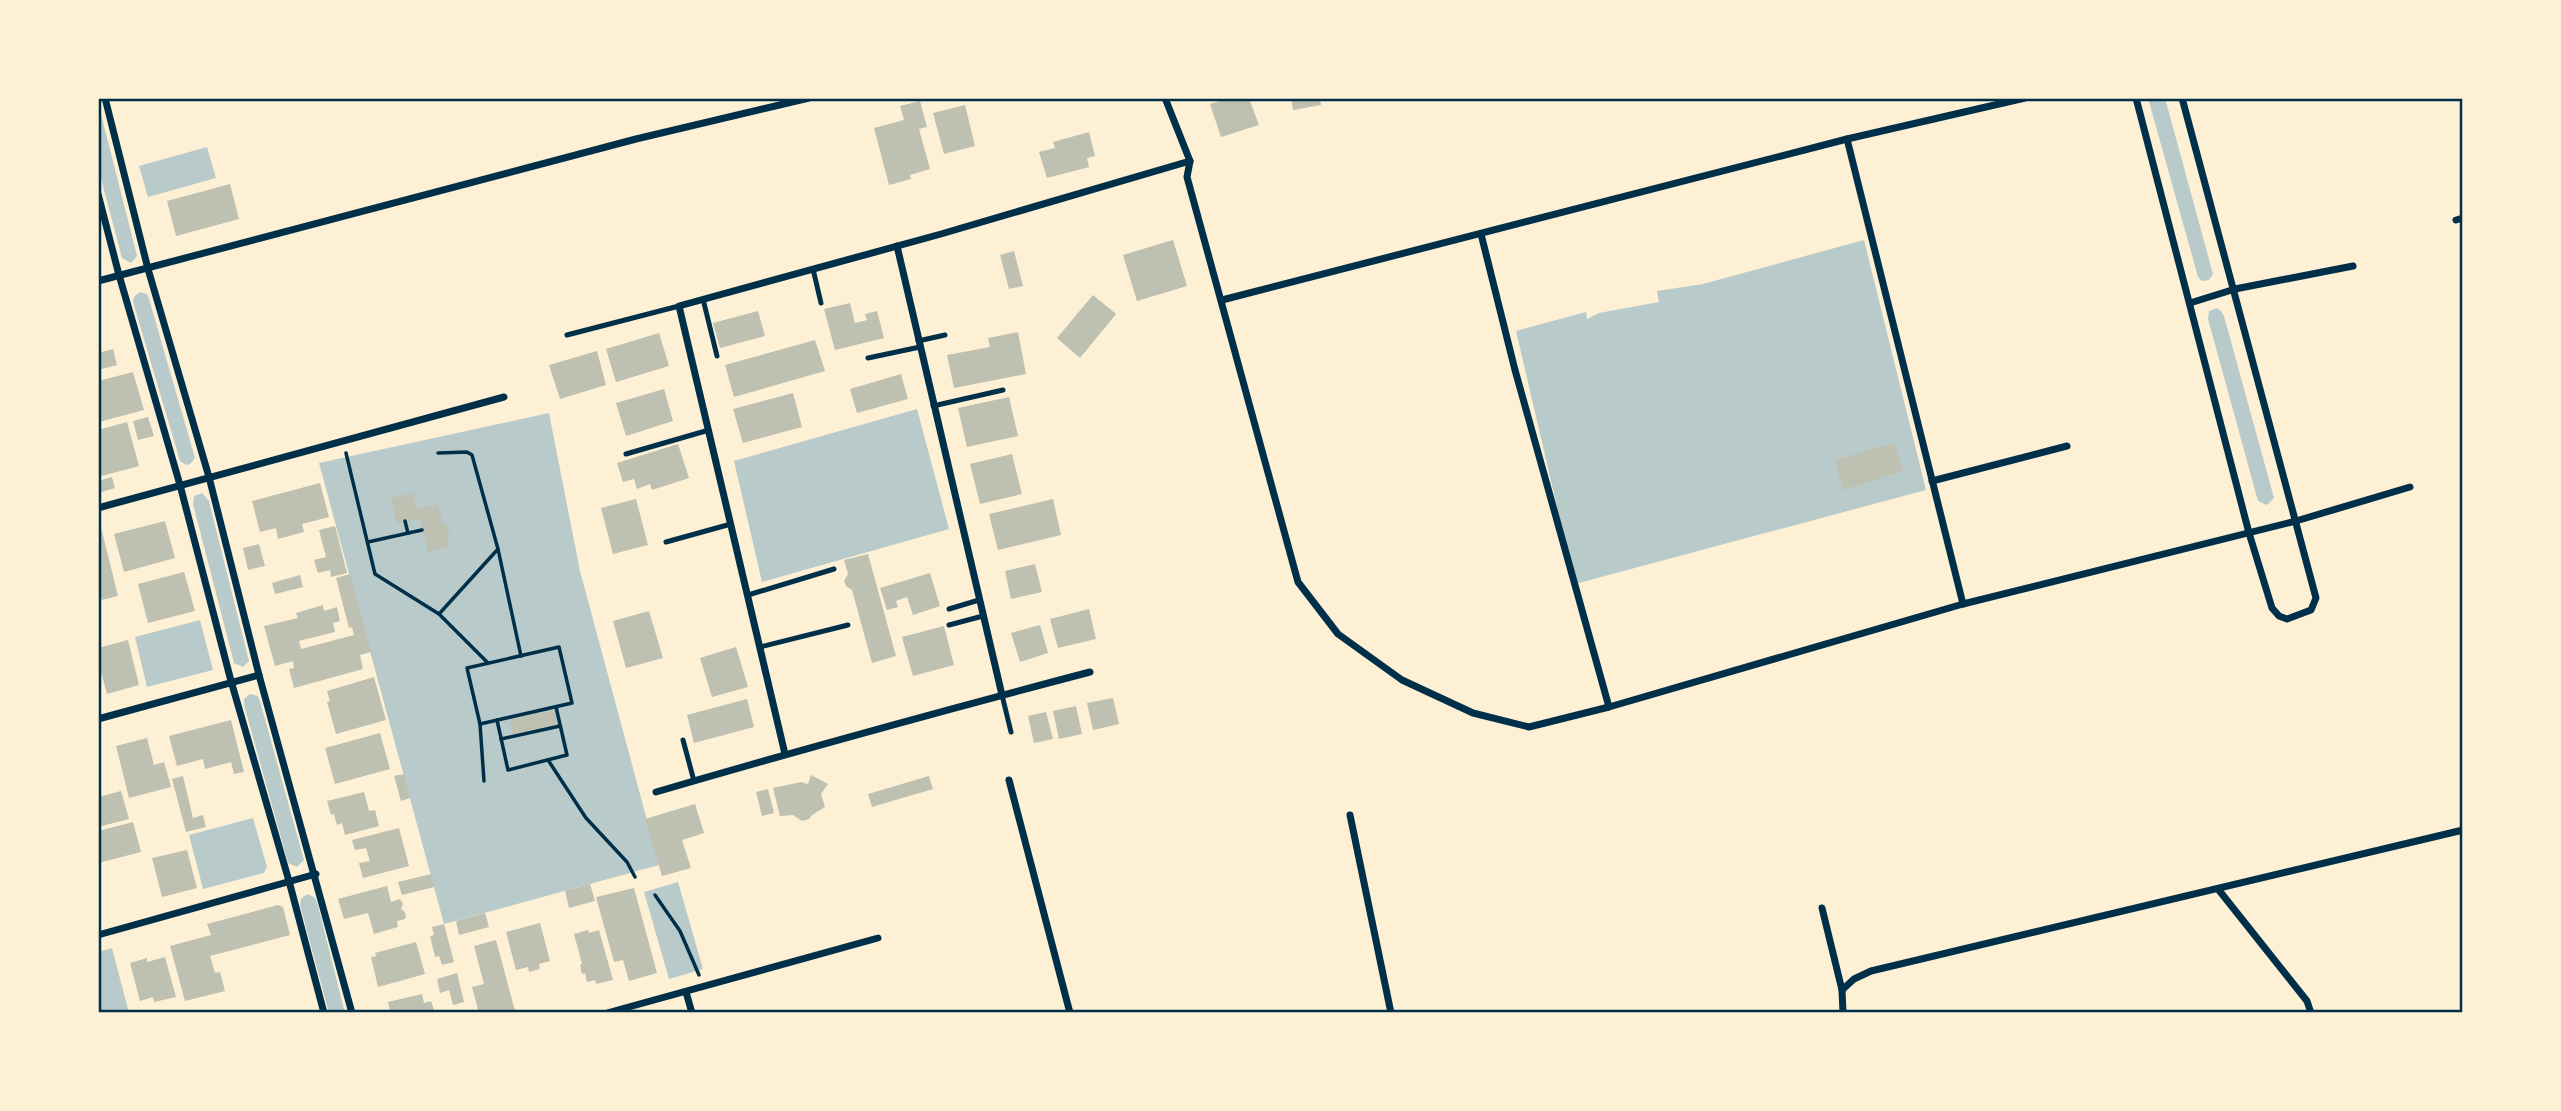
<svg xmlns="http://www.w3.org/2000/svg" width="2561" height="1111" font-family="Poppins,sans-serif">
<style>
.green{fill:#b9caca}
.building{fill:#bec0b2}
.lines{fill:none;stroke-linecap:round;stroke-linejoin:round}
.path{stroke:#003049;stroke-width:3.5}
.service{stroke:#003049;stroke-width:5}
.minor{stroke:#003049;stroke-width:7}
.neatline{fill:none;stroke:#003049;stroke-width:2.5}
</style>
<rect width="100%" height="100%" fill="#fdf0d5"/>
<g class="green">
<path d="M 2148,98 L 2165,98 L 2213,274 L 2209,280 L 2202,281 L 2198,277 Z"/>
<path d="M 98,102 L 137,256 L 131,263 L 122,258 L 98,167 Z"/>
<path d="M 207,147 L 216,178 L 148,197 L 139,166 Z"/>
<path d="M 1864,240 L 1926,490 L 1575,584 L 1516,331 L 1586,312 L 1587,319 L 1599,313 L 1659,302 L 1657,291 L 1703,284 Z"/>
<path d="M 140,292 L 147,294 L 149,299 L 195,458 L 190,464 L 186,465 L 180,461 L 133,302 L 134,297 Z"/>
<path d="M 2217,308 L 2221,311 L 2224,316 L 2274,498 L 2267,505 L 2258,501 L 2208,319 L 2209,311 Z"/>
<path d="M 917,409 L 949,529 L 762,582 L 734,461 Z"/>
<path d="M 549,413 L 580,571 L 659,865 L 444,924 L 319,463 Z"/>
<path d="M 202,493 L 209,501 L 249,661 L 243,667 L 234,663 L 193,504 L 194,496 Z"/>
<path d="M 200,620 L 213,670 L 147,687 L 135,637 Z"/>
<path d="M 250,694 L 258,696 L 260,701 L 304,860 L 297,867 L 288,863 L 244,705 L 244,699 Z"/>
<path d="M 253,818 L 267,867 L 264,873 L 203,889 L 189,835 Z"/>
<path d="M 678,882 L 703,969 L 669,979 L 644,892 Z"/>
<path d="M 307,894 L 314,897 L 317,902 L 345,1013 L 329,1013 L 300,905 L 301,899 Z"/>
<path d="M 112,948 L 129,1013 L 98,1013 L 98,952 Z"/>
</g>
<g class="building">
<path d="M 1229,98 L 1249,98 L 1259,125 L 1221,137 L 1210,104 Z"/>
<path d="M 1291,98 L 1320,98 L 1321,105 L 1293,110 Z"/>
<path d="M 920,101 L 927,127 L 919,129 L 930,169 L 910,175 L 911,179 L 889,185 L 874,128 L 904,120 L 900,106 Z"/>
<path d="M 965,105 L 975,146 L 944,154 L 933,113 Z"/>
<path d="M 1089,132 L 1095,156 L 1087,158 L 1089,167 L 1047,178 L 1039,152 L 1055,148 L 1053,142 Z"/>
<path d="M 230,184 L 239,219 L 176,236 L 167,201 Z"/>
<path d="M 1173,240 L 1187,286 L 1137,301 L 1123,255 Z"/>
<path d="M 1014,251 L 1023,286 L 1009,289 L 1000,255 Z"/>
<path d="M 1093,295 L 1116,314 L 1080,358 L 1057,338 Z"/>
<path d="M 850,303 L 855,323 L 867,320 L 865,314 L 877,311 L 884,338 L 835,350 L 824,309 Z"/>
<path d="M 758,311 L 765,336 L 720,348 L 713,323 Z"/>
<path d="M 1018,332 L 1026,374 L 954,388 L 947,355 L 990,347 L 988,338 Z"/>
<path d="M 659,333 L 669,366 L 616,382 L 606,349 Z"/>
<path d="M 815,340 L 825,371 L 734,397 L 725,365 Z"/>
<path d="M 113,349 L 117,365 L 98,370 L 98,353 Z"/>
<path d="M 597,351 L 606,385 L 560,399 L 549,365 Z"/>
<path d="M 133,372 L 144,410 L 99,422 L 98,381 Z"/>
<path d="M 901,374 L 908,399 L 857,413 L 850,389 Z"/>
<path d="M 664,389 L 673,421 L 626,436 L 616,403 Z"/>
<path d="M 793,393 L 802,427 L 743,443 L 733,409 Z"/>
<path d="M 1009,397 L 1018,436 L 967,447 L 958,408 Z"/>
<path d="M 148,417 L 154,436 L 138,440 L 133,421 Z"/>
<path d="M 127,422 L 139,466 L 98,477 L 98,430 Z"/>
<path d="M 1894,443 L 1903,471 L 1843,490 L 1835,460 Z"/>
<path d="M 678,444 L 689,478 L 652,490 L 650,484 L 637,489 L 634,479 L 623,482 L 617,463 Z"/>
<path d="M 1012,454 L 1022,494 L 980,504 L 970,464 Z"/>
<path d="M 112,477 L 115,488 L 98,493 L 98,481 Z"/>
<path d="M 320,483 L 329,517 L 302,524 L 304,532 L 278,539 L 276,528 L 260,532 L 252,501 Z"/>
<path d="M 413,493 L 417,509 L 438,504 L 443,524 L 446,523 L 450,537 L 447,538 L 449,547 L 428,552 L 420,519 L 396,523 L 391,498 Z"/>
<path d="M 636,499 L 648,545 L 613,554 L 601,508 Z"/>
<path d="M 1053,499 L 1061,535 L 998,550 L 989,514 Z"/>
<path d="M 165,521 L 175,558 L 124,572 L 114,534 Z"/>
<path d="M 335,526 L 347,573 L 331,577 L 330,570 L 318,573 L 314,560 L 326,557 L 319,530 Z"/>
<path d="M 102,531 L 118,596 L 102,600 L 98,588 L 98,532 Z"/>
<path d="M 259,544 L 265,566 L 248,570 L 243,548 Z"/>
<path d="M 868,554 L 896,656 L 872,663 L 852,590 L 846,586 L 844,581 L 848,574 L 844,560 Z"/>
<path d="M 1035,564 L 1042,592 L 1011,599 L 1005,571 Z"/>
<path d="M 184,572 L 195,611 L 148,623 L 138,584 Z"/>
<path d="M 930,573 L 940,606 L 913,615 L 907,597 L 896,601 L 898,607 L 887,610 L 880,588 Z"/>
<path d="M 350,574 L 371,652 L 360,655 L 363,669 L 294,688 L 289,669 L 294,668 L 293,661 L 275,666 L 264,626 L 298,618 L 296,613 L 323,605 L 324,611 L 337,607 L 340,621 L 333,623 L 335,632 L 299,641 L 301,649 L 354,635 L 352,627 L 349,628 L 336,578 Z"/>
<path d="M 300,575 L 303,587 L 275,594 L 272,583 Z"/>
<path d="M 1089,609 L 1096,639 L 1058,648 L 1050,619 Z"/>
<path d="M 649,611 L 663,658 L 626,668 L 613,621 Z"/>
<path d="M 1040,625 L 1048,653 L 1020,662 L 1011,633 Z"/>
<path d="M 944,626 L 954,665 L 913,676 L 902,637 Z"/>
<path d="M 128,640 L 139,685 L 107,694 L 98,660 L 98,648 Z"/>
<path d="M 736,647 L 748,687 L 712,697 L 700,658 Z"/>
<path d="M 374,677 L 386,720 L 336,734 L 327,702 L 330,701 L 327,691 Z"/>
<path d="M 1113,698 L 1119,724 L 1093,730 L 1087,703 Z"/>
<path d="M 747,699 L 754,727 L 694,743 L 687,715 Z"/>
<path d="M 1076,706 L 1082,734 L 1059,739 L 1053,711 Z"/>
<path d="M 554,710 L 558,725 L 513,735 L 510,719 Z"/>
<path d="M 1046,712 L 1053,739 L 1034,743 L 1028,716 Z"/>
<path d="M 231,720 L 244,772 L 234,774 L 231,762 L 205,769 L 203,759 L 177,766 L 169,736 Z"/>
<path d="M 380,733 L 390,769 L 335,784 L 325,748 Z"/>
<path d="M 147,738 L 154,765 L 164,762 L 171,787 L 129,798 L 116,746 Z"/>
<path d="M 404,774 L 410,798 L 401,801 L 394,776 Z"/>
<path d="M 811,775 L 828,784 L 821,794 L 825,807 L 812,815 L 809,819 L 802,821 L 793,815 L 780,816 L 773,788 L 801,782 L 808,784 Z"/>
<path d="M 183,776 L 193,818 L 203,815 L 206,827 L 186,832 L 172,779 Z"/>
<path d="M 929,776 L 933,789 L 872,807 L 868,794 Z"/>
<path d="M 768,789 L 774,813 L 762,816 L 756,792 Z"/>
<path d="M 121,791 L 129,819 L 98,827 L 98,797 Z"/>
<path d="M 364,792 L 369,811 L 375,810 L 379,826 L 345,835 L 342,823 L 337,825 L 334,814 L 331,815 L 327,801 Z"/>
<path d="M 695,804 L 704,833 L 682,840 L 691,868 L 662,876 L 645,819 Z"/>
<path d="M 133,822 L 141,852 L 98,863 L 98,831 Z"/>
<path d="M 399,828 L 409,866 L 363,878 L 359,863 L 370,861 L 366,848 L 355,850 L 352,840 Z"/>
<path d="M 187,850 L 197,888 L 162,897 L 152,858 Z"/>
<path d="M 431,874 L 434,887 L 402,895 L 398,882 Z"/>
<path d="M 590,884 L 595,901 L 569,908 L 565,891 Z"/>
<path d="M 387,886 L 391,902 L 400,899 L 403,904 L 401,909 L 405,912 L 406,916 L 405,919 L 397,921 L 398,927 L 374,934 L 368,913 L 344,919 L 338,899 Z"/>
<path d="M 634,888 L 657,973 L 629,981 L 623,960 L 614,962 L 596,897 Z"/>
<path d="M 278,905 L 283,907 L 290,935 L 210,956 L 215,973 L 220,972 L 225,991 L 185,1001 L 170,946 L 211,935 L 207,924 Z"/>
<path d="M 485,913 L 489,927 L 459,935 L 456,921 Z"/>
<path d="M 540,923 L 550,961 L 539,964 L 540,969 L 529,972 L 528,967 L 516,970 L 506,932 Z"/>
<path d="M 444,924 L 454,962 L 442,965 L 439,956 L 435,957 L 430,936 L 434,935 L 432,927 Z"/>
<path d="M 588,930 L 589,933 L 599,930 L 613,980 L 596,984 L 595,980 L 587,982 L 585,973 L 582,974 L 580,965 L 582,964 L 574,934 Z"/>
<path d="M 496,940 L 515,1011 L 479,1013 L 472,987 L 484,984 L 474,946 Z"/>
<path d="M 416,942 L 425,974 L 378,987 L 371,957 L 376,956 L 375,953 Z"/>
<path d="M 165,957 L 176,997 L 154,1002 L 153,997 L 140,1001 L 130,963 L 147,958 L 147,962 Z"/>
<path d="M 457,973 L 464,1002 L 453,1005 L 449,990 L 440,993 L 437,979 Z"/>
<path d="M 422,994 L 424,1003 L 431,1001 L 435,1013 L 383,1013 L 390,1010 L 388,1002 Z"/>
</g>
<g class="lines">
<g class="path">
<path d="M 346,453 L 375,574 L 439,614 L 488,663"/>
<path d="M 438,453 L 467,452 L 472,455 L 498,549 L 521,656"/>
<path d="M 405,521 L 408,533"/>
<path d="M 368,542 L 422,530"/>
<path d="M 439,614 L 498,549"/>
<path d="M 559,647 L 572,703 L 480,724 L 467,668 Z"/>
<path d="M 497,720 L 508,770 L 567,755 L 556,707"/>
<path d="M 480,724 L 484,781"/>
<path d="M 501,739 L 560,726"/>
<path d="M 548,760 L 586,818 L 627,862 L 635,877"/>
<path d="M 655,895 L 680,931 L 699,975"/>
</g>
<g class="service">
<path d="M 813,269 L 821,303"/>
<path d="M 703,299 L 717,356"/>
<path d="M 567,335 L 679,306"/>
<path d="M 918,341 L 945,335"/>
<path d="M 868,358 L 920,347"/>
<path d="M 933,406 L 1003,390"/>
<path d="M 626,454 L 709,430"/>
<path d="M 666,542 L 731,524"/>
<path d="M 748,595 L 834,569"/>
<path d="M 949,609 L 979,600"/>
<path d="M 949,625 L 983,616"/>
<path d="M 760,647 L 848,625"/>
<path d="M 1002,695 L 1011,732"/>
<path d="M 683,740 L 694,781"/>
</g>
<g class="minor">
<path d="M 105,98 L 148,269 L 209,477 L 259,675 L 352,1013"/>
<path d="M 1165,98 L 1190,161 L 1187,177 L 1298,582 L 1338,634 L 1402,680 L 1473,713 L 1529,727 L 1609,707 L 1963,604 L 2296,521 L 2410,487"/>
<path d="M 2136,98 L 2249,533 L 2272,608 L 2279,616 L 2287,619 L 2311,610 L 2316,598 L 2182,98"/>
<path d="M 1847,139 L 1963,604"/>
<path d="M 98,194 L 119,275 L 180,485 L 231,681 L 289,881 L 324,1013"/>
<path d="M 2456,220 L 2463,218"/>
<path d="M 1481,234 L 1515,370 L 1609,707"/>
<path d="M 897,246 L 1002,695"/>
<path d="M 98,281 L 636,139 L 809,98"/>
<path d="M 1222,300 L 1847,139 L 2025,98"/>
<path d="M 2190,303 L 2235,289 L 2353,266"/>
<path d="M 1932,481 L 2067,446"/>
<path d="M 98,508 L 504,397"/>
<path d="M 98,719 L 259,675"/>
<path d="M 785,754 L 679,306 L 941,234 L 1190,161"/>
<path d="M 1009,780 L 1070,1013"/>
<path d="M 656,792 C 800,750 945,710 1090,672"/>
<path d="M 1350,815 L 1391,1013"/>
<path d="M 2218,889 L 2307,1001 L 2311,1013"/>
<path d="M 1822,908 L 1842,990"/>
<path d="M 98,935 L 316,874"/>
<path d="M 686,992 L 692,1013"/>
<path d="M 607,1013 L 878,938"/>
<path d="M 1843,1013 L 1842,990 L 1854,979 L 1871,971 L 2463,830"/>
</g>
</g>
<rect width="2561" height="1111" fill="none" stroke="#fdf0d5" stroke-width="200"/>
<rect x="100" y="100" width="2361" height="911" class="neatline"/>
</svg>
